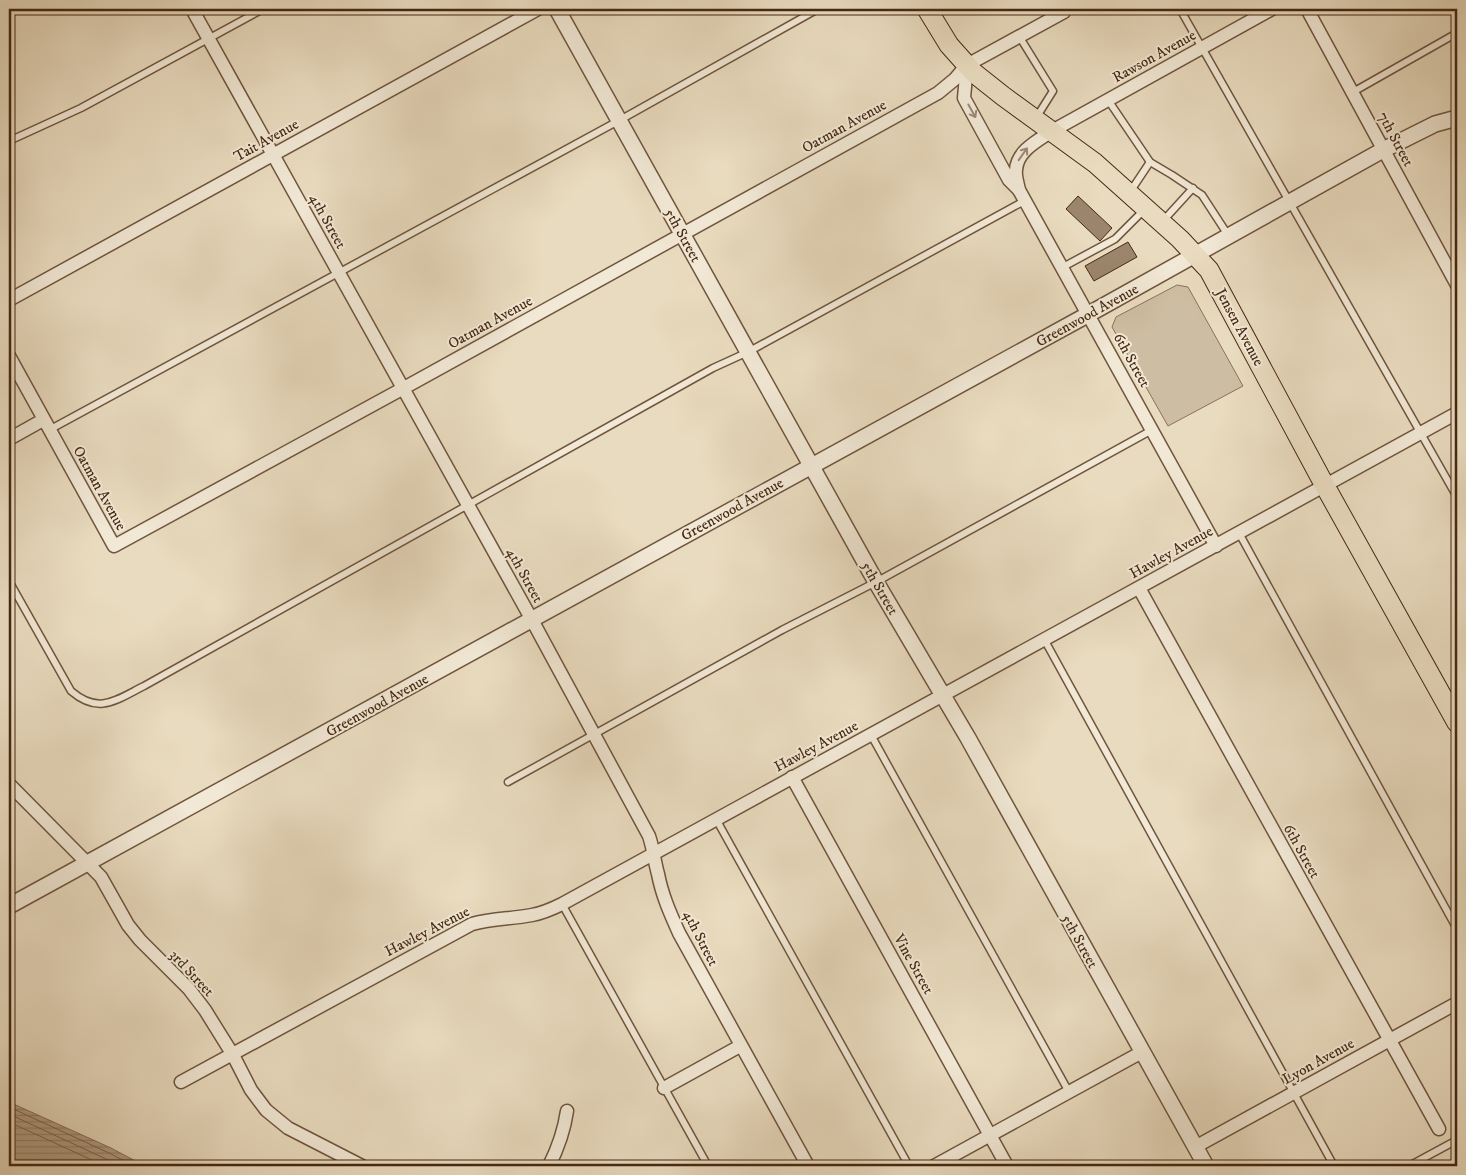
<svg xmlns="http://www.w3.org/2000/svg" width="1466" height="1175" font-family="'IM FELL DW Pica',serif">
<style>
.grass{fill:#cdbda2;stroke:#8a725a}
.water{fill:url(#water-rules);stroke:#876f57}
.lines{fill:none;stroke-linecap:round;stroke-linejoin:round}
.shore{stroke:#7c634c;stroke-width:1}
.building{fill:#9b856c;stroke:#462813}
.service-casing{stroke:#6f553e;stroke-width:9}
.minor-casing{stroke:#6f553e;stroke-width:15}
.tertiary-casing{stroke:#6f553e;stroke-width:18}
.primary-casing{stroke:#462813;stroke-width:21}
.service{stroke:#f1e8d5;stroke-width:6}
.minor{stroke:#f1e8d5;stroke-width:12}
.tertiary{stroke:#f1e8d5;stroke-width:15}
.primary{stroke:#e9dbbf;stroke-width:19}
.oneway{stroke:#9c8874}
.labels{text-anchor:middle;stroke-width:4;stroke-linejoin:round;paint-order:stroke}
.street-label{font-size:15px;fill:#462813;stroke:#f1e8d5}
</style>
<defs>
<pattern id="water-rules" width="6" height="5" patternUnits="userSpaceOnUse" patternTransform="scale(1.25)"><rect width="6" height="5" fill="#b29e85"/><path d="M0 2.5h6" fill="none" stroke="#93816c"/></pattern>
</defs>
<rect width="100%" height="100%" fill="#e9dbbf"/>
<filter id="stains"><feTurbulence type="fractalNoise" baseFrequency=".004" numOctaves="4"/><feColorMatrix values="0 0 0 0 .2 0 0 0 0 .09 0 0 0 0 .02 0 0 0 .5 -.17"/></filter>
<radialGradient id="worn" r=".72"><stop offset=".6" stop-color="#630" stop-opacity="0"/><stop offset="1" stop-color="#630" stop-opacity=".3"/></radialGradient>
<path class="grass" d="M 1177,285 L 1188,287 L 1243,386 L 1168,426 L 1112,327 L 1116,317 Z"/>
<path class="water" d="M 9,1102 L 111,1148 L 145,1166 L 9,1166 Z"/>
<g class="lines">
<g class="shore">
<path d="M 9,1107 L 109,1153 L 134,1166"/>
<path d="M 9,1114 L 121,1166"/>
<path d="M 9,1122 L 105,1166"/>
</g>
</g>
<g class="building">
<path d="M 1078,196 L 1112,228 L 1100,241 L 1066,209 Z"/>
<path d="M 1128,242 L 1137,257 L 1094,281 L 1085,266 Z"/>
</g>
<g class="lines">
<g class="service-casing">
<g id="service">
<path d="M 1180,9 L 1457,497"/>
<path d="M 1019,36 L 1053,91 L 1036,118"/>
<path d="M 1353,92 L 1457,33"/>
<path d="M 1108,100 L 1150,162 L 1172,175 L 1202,195 L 1228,235"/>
<path d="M 9,141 L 81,108 L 263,9"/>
<path d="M 1130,192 L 1150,162"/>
<path d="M 1162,222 L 1193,188"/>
<path d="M 1063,267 L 1115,239 L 1145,209"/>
<path d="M 1447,267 L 1457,262"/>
<path d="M 49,430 L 620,120 L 818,9"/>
<path d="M 1239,533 L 1457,929"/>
<path d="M 9,581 L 71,691 C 99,715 116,700 144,686 L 713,368 L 748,352 L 1026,200"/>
<path d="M 1044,639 L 1334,1166"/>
<path d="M 871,735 L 1069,1092"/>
<path d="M 508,782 L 782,630 L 876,582 L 1152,430"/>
<path d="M 716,819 L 909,1166"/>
<path d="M 562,904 L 708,1166"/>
<path d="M 1409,1166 L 1457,1140"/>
</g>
</g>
<g class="minor-casing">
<g id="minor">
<path d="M 192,9 L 532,620 L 649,836 C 654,851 654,860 658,874 C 662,895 670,913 679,933 L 808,1166"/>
<path d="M 1307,9 L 1457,285"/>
<path d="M 967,65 L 964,98 L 1009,180 L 1019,190"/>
<path d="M 9,300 L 538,9"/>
<path d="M 9,356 L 114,546 L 402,389 L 938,93 L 955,79 L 967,65 L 1064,12"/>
<path d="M 9,439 L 43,420"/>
<path d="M 1216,546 L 1019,190 C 1018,184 1015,176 1016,170 C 1017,151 1037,141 1052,131 L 1272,9"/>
<path d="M 1139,588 L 1439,1129"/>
<path d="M 792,777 L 1007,1166"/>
<path d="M 9,784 L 101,877 L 128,925 L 140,940 L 189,989 L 205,1010 L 233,1055 L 251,1090 L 266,1110 L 288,1128 L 362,1166"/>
<path d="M 181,1082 L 472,924 C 492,918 512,919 532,915 C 543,913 552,909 562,904 L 1457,413"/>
<path d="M 664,1088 L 740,1046"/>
<path d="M 1195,1147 L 1457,1003"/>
<path d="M 549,1166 C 558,1148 564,1132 567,1111"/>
<path d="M 934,1166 L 1142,1052"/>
</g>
</g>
<g class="tertiary-casing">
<g id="tertiary">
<path d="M 557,9 L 876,582 L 968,738 L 1206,1166"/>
<path d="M 9,906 L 1089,314 L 1383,150 L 1435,124 L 1457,118"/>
</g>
</g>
<g class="primary-casing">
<path id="primary" d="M 927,9 L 949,45 L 974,73 L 1003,96 L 1095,163 L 1180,239 L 1209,270 L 1325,486 L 1457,723"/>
</g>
<use href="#service" class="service"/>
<use href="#minor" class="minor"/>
<use href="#tertiary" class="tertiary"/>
<use href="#primary" class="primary"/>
</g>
<defs><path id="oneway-shaft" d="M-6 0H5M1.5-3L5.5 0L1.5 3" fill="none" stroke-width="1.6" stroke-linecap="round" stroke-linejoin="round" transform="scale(1.25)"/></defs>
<g class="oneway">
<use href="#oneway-shaft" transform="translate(972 111) rotate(61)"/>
<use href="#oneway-shaft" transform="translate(1023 154) rotate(-55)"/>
</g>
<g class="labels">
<g class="street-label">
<text transform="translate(1154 56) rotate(-29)" y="5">Rawson Avenue</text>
<text transform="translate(844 126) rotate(-29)" y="5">Oatman Avenue</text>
<text transform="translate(1396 139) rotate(62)" y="5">7th Street</text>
<text transform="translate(266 140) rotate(-29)" y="5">Tait Avenue</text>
<text transform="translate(328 221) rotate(61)" y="5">4th Street</text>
<text transform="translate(683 235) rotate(61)" y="5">5th Street</text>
<text transform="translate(1087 315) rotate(-29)" y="5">Greenwood Avenue</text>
<text transform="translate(490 322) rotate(-29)" y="5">Oatman Avenue</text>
<text transform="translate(1240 327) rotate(62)" y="5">Jensen Avenue</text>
<text transform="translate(1132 360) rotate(61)" y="5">6th Street</text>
<text transform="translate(100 488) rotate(61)" y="5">Oatman Avenue</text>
<text transform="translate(732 509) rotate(-29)" y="5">Greenwood Avenue</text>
<text transform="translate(1171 552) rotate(-29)" y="5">Hawley Avenue</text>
<text transform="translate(525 575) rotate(61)" y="5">4th Street</text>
<text transform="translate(880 588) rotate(60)" y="5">5th Street</text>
<text transform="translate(377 705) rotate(-29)" y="5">Greenwood Avenue</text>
<text transform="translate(816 746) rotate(-28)" y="5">Hawley Avenue</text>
<text transform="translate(1302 851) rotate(61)" y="5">6th Street</text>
<text transform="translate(427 931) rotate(-27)" y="5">Hawley Avenue</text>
<text transform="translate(701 938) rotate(63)" y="5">4th Street</text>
<text transform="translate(1080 941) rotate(61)" y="5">5th Street</text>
<text transform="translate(914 964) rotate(61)" y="5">Vine Street</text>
<text transform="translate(192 973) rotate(47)" y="5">3rd Street</text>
<text transform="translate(1318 1061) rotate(-29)" y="5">Lyon Avenue</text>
</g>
</g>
<rect width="1466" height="1175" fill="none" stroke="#e9dbbf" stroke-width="30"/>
<rect x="10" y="10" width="1446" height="1155" fill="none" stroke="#462813" stroke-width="2.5"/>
<rect x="15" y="15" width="1436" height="1145" fill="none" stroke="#462813"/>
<rect width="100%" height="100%" filter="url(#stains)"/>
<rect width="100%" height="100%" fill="url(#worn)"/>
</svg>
